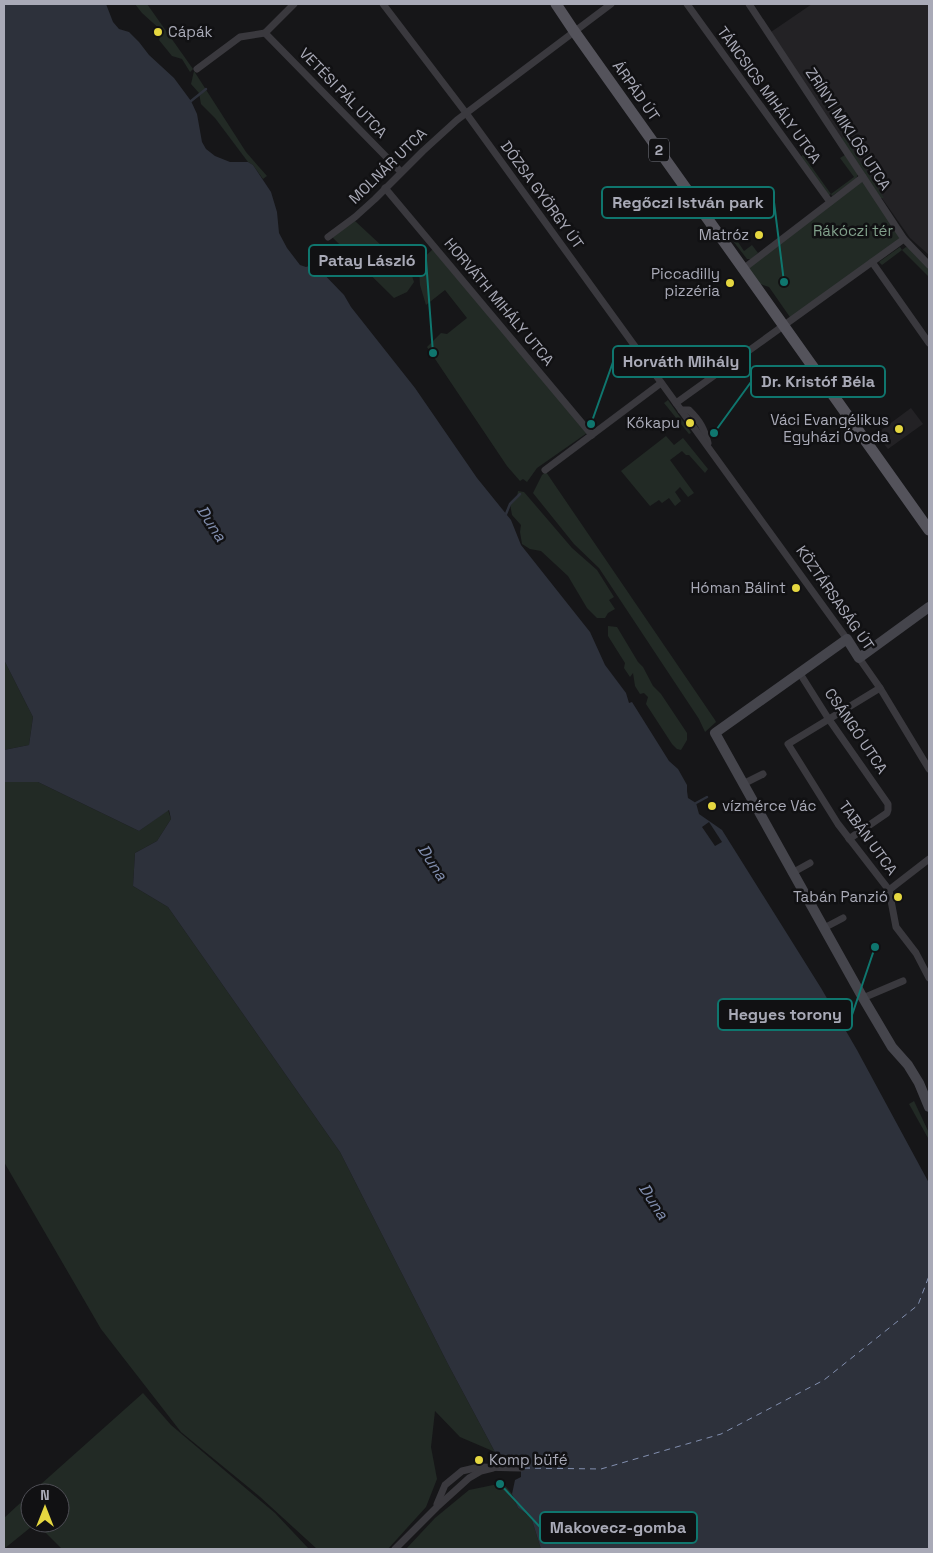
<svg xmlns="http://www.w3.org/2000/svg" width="933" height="1553" font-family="'Space Grotesk',sans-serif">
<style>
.built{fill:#232225}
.green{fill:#222a25}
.water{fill:#2d313b}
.pier{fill:#161618}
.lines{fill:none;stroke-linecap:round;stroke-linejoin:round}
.stream{stroke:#2d313b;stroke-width:2.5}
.ferry{stroke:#828faf;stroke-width:1;stroke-dasharray:6 5;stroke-linecap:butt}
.street{stroke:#3a393e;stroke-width:7}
.secondary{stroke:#45454c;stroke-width:10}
.primary{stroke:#54535b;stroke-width:11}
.poi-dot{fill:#e5d740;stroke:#111113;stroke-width:2}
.labels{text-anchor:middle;stroke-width:5;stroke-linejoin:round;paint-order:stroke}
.shield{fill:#111113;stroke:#7b7c86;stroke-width:1}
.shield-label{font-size:14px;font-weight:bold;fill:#a9aab7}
.poi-label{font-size:15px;fill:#a9aab7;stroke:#111113;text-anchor:end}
.street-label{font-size:15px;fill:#a9aab7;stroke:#111113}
.park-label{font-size:15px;fill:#81a08b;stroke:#111113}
.water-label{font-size:16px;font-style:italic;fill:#828faf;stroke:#111113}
.leader{fill:none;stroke:#0f766e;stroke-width:2}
.callout-dot{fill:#0f766e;stroke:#111113;stroke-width:2}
.callout{fill:#111113;stroke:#0f766e;stroke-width:2}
.callout-label{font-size:16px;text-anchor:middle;font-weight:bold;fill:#a9aab7}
</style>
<rect width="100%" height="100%" fill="#161618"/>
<g class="built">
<path d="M 812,4 L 929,4 L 929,255 L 910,238 L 846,147 L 771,32 Z"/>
<path d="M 911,408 L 923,424 L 888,449 L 876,434 Z"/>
</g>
<g class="green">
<path d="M 135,4 L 147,4 L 193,69 L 190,72 L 182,59 L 172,56 L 159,40 L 162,31 L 142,13 Z"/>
<path d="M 194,71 L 246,152 L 267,176 L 263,179 L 253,165 L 248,162 L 215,118 L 201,104 L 199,93 L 191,84 Z"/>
<path d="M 844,137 L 884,198 L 879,198 L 841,141 L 842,138 Z"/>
<path d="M 803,155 L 831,194 L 854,177 L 840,158 L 845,155 L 858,174 L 856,179 L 832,196 L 831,194 L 828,196 L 800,157 Z"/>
<path d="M 863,177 L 904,239 L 792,320 L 769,287 L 760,284 L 747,266 Z"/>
<path d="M 355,221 L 411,273 L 414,282 L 407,292 L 394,298 L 332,237 Z"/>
<path d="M 736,239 L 744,251 L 752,245 L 758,253 L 751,259 L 747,259 L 733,241 Z"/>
<path d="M 900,247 L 902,250 L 906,247 L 909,248 L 929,269 L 929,277 L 902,250 L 882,265 L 879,262 Z"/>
<path d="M 433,249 L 587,433 L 537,468 L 527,482 L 523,479 L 520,481 L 507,466 L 427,347 L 441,333 L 447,334 L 467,318 L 445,290 L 426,305 L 420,285 L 419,271 L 414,267 Z"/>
<path d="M 668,400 L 690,431 L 691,433 L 689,434 L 664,403 Z"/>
<path d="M 666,436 L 674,445 L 683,438 L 708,469 L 705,473 L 689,455 L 686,455 L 682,451 L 670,460 L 694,493 L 688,497 L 680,487 L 675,492 L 681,501 L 675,506 L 669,498 L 662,503 L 659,500 L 650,506 L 621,471 Z"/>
<path d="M 546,472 L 715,720 L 716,722 L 705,732 L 699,719 L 599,568 L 574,544 L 533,493 L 542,475 Z"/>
<path d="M 518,491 L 524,492 L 572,548 L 597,570 L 614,597 L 609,600 L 615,609 L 608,613 L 605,618 L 597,618 L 587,608 L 568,576 L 541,551 L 530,549 L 522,544 L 520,532 L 521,525 L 512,515 L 510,504 L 517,497 Z"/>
<path d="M 608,626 L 617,627 L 638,662 L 643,667 L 653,686 L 661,694 L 687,733 L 687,740 L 681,750 L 677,749 L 672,744 L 646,704 L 648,697 L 644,693 L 640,694 L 635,686 L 633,673 L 630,677 L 624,668 L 625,663 L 608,636 Z"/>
<path d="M 4,660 L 33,717 L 29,745 L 4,750 Z"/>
<path d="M 4,782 L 38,782 L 139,831 L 168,810 L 171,819 L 157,841 L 135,853 L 133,886 L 168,907 L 340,1152 L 449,1366 L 495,1452 L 460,1437 L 435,1411 L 431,1447 L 437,1479 L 426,1507 L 388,1549 L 317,1549 L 259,1496 L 181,1432 L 101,1329 L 4,1162 Z"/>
<path d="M 914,1101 L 929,1133 L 928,1138 L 909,1104 Z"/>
<path d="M 143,1393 L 171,1425 L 275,1513 L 309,1549 L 62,1549 L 36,1523 L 4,1549 L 4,1518 L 30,1494 L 30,1523 L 60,1523 L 60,1493 L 31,1493 Z"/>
<path d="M 503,1483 L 512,1494 L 518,1508 L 531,1517 L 541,1549 L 406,1549 L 435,1518 L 469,1490 Z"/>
</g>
<path class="water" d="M 4,4 L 106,4 L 113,22 L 119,29 L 129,32 L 139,42 L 149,55 L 174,78 L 191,101 L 197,114 L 202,142 L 206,149 L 215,156 L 230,162 L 248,162 L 253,165 L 271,192 L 277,212 L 279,233 L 287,248 L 300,265 L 306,267 L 312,265 L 317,267 L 344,295 L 351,307 L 415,388 L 477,478 L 511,520 L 521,545 L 590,632 L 605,665 L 626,693 L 629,703 L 632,702 L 669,761 L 678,769 L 687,785 L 687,791 L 688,798 L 696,803 L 699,814 L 722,830 L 821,988 L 857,1050 L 929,1183 L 929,1549 L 541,1549 L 531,1517 L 518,1508 L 512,1494 L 515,1480 L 521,1477 L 521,1463 L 495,1452 L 449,1366 L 340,1152 L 168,907 L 133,886 L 135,853 L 157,841 L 171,819 L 169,810 L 139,831 L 38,782 L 4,782 L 4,750 L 29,745 L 33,717 L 4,660 Z"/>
<path class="pier" d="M 709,822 L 722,842 L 715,846 L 702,827 Z"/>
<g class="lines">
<g class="stream">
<path d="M 191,101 L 206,89"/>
<path d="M 312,265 L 317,256 L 327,246"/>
<path d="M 506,514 L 510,504 L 520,494"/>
<path d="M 696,803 L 707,797"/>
<path d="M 837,1016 L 844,1011"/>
</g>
<path class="ferry" d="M 524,1468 L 601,1469 L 721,1434 L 824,1380 L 918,1305 L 929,1276"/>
<g class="street">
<path d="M 383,4 L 466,113 L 689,421"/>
<path d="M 687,4 L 830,202"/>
<path d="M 749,4 L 904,239 L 929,265"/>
<path d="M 265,33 L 401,172"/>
<path d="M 197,69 L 240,37 L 265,33 L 294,4"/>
<path d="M 385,188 L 592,435"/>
<path d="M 328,237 L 355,217 L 375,199 L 423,151 L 457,120 L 611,4"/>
<path d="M 872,262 L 929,343"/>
<path d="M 743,269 L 863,177"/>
<path d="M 676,403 L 904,239"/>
<path d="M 681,410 L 689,410 C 700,421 704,428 708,443"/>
<path d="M 692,425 L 847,639"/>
<path d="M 545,470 L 661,383"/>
<path d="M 859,658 L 880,688 L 929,769"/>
<path d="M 799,672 L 828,718 L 888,804 L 888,810 L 887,813 L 849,839"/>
<path d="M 880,688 L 788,744 L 838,824 L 889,890 L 896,927 L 916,953 L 929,978"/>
<path d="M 743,784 L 763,774"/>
<path d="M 792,873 L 810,863"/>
<path d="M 889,890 L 929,859"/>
<path d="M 824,928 L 843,918"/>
<path d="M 863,998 L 903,981"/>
<path d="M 437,1504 L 445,1485 L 462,1471 L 479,1467 L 521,1468"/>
<path d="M 395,1549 L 437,1507 L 469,1478 L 481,1471 L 493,1468"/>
</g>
<path class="secondary" d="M 929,607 L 859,658 L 847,639 L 715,733 L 863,998 L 892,1047 L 908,1065 L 919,1083 L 929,1107"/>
<path class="primary" d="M 556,4 L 574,31 L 929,530"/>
</g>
<g class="poi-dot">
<circle cx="158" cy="32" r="5"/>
<circle cx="759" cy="235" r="5"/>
<circle cx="730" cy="283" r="5"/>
<circle cx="690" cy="423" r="5"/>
<circle cx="899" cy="429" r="5"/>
<circle cx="796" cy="588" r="5"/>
<circle cx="712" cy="806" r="5"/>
<circle cx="898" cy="897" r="5"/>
<circle cx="479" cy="1460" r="5"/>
</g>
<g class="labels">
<rect class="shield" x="649" y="138.5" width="20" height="23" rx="4"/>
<g class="shield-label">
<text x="659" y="155">2</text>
</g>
<g class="poi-label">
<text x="168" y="37" text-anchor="start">Cápák</text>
<text x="749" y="240">Matróz</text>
<text x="720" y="279">Piccadilly<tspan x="720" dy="17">pizzéria</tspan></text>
<text x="889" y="425">Váci Evangélikus<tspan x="889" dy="17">Egyházi Óvoda</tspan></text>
<text x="680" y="428">Kőkapu</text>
<text x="786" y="593">Hóman Bálint</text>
<text x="722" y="811" text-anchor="start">vízmérce Vác</text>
<text x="888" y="902">Tabán Panzió</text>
<text x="489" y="1465" text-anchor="start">Komp büfé</text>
</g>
<g class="street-label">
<text transform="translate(636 91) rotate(55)" y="5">ÁRPÁD ÚT</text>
<text transform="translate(343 93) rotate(46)" y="5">VETÉSI PÁL UTCA</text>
<text transform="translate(769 95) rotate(54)" y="5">TÁNCSICS MIHÁLY UTCA</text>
<text transform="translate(848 129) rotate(57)" y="5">ZRÍNYI MIKLÓS UTCA</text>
<text transform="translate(388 166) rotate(-44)" y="5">MOLNÁR UTCA</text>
<text transform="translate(542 195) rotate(54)" y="5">DÓZSA GYÖRGY ÚT</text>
<text transform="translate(499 302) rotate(50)" y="5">HORVÁTH MIHÁLY UTCA</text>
<text transform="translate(835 598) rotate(55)" y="5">KÖZTÁRSASÁG ÚT</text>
<text transform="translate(856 731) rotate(56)" y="5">CSÁNGÓ UTCA</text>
<text transform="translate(868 838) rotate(54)" y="5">TABÁN UTCA</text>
</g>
<g class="park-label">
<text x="853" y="236">Rákóczi tér</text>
</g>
<g class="water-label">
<text transform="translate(212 523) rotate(57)" y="6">Duna</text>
<text transform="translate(433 862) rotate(57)" y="6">Duna</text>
<text transform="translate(654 1201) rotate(57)" y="6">Duna</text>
</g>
</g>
<path class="leader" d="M784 282L774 202M433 353L426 260M591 424L613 362M714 433L751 382M875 947L852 1015M500 1484L540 1527"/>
<g class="callout-dot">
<circle cx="784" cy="282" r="5"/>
<circle cx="433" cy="353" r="5"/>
<circle cx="591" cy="424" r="5"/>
<circle cx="714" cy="433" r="5"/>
<circle cx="875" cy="947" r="5"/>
<circle cx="500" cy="1484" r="5"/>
</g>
<g class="callout">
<rect x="602" y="187" width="172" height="31" rx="5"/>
<rect x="309" y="245" width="117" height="31" rx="5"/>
<rect x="613" y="346" width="137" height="31" rx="5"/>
<rect x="751" y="366" width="134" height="31" rx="5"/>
<rect x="718" y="999" width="134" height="31" rx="5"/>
<rect x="540" y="1512" width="157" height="31" rx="5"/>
</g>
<g class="callout-label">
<text x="688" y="208">Regőczi István park</text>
<text x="367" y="266">Patay László</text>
<text x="681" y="367">Horváth Mihály</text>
<text x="818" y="387">Dr. Kristóf Béla</text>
<text x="785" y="1020">Hegyes torony</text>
<text x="618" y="1533">Makovecz-gomba</text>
</g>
<rect width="933" height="1553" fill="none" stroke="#a9aab7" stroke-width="10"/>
<g transform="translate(45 1508)"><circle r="24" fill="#111113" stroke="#4e4e55"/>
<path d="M0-4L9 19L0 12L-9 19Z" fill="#e5d740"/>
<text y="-8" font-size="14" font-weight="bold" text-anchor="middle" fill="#a9aab7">N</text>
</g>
</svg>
